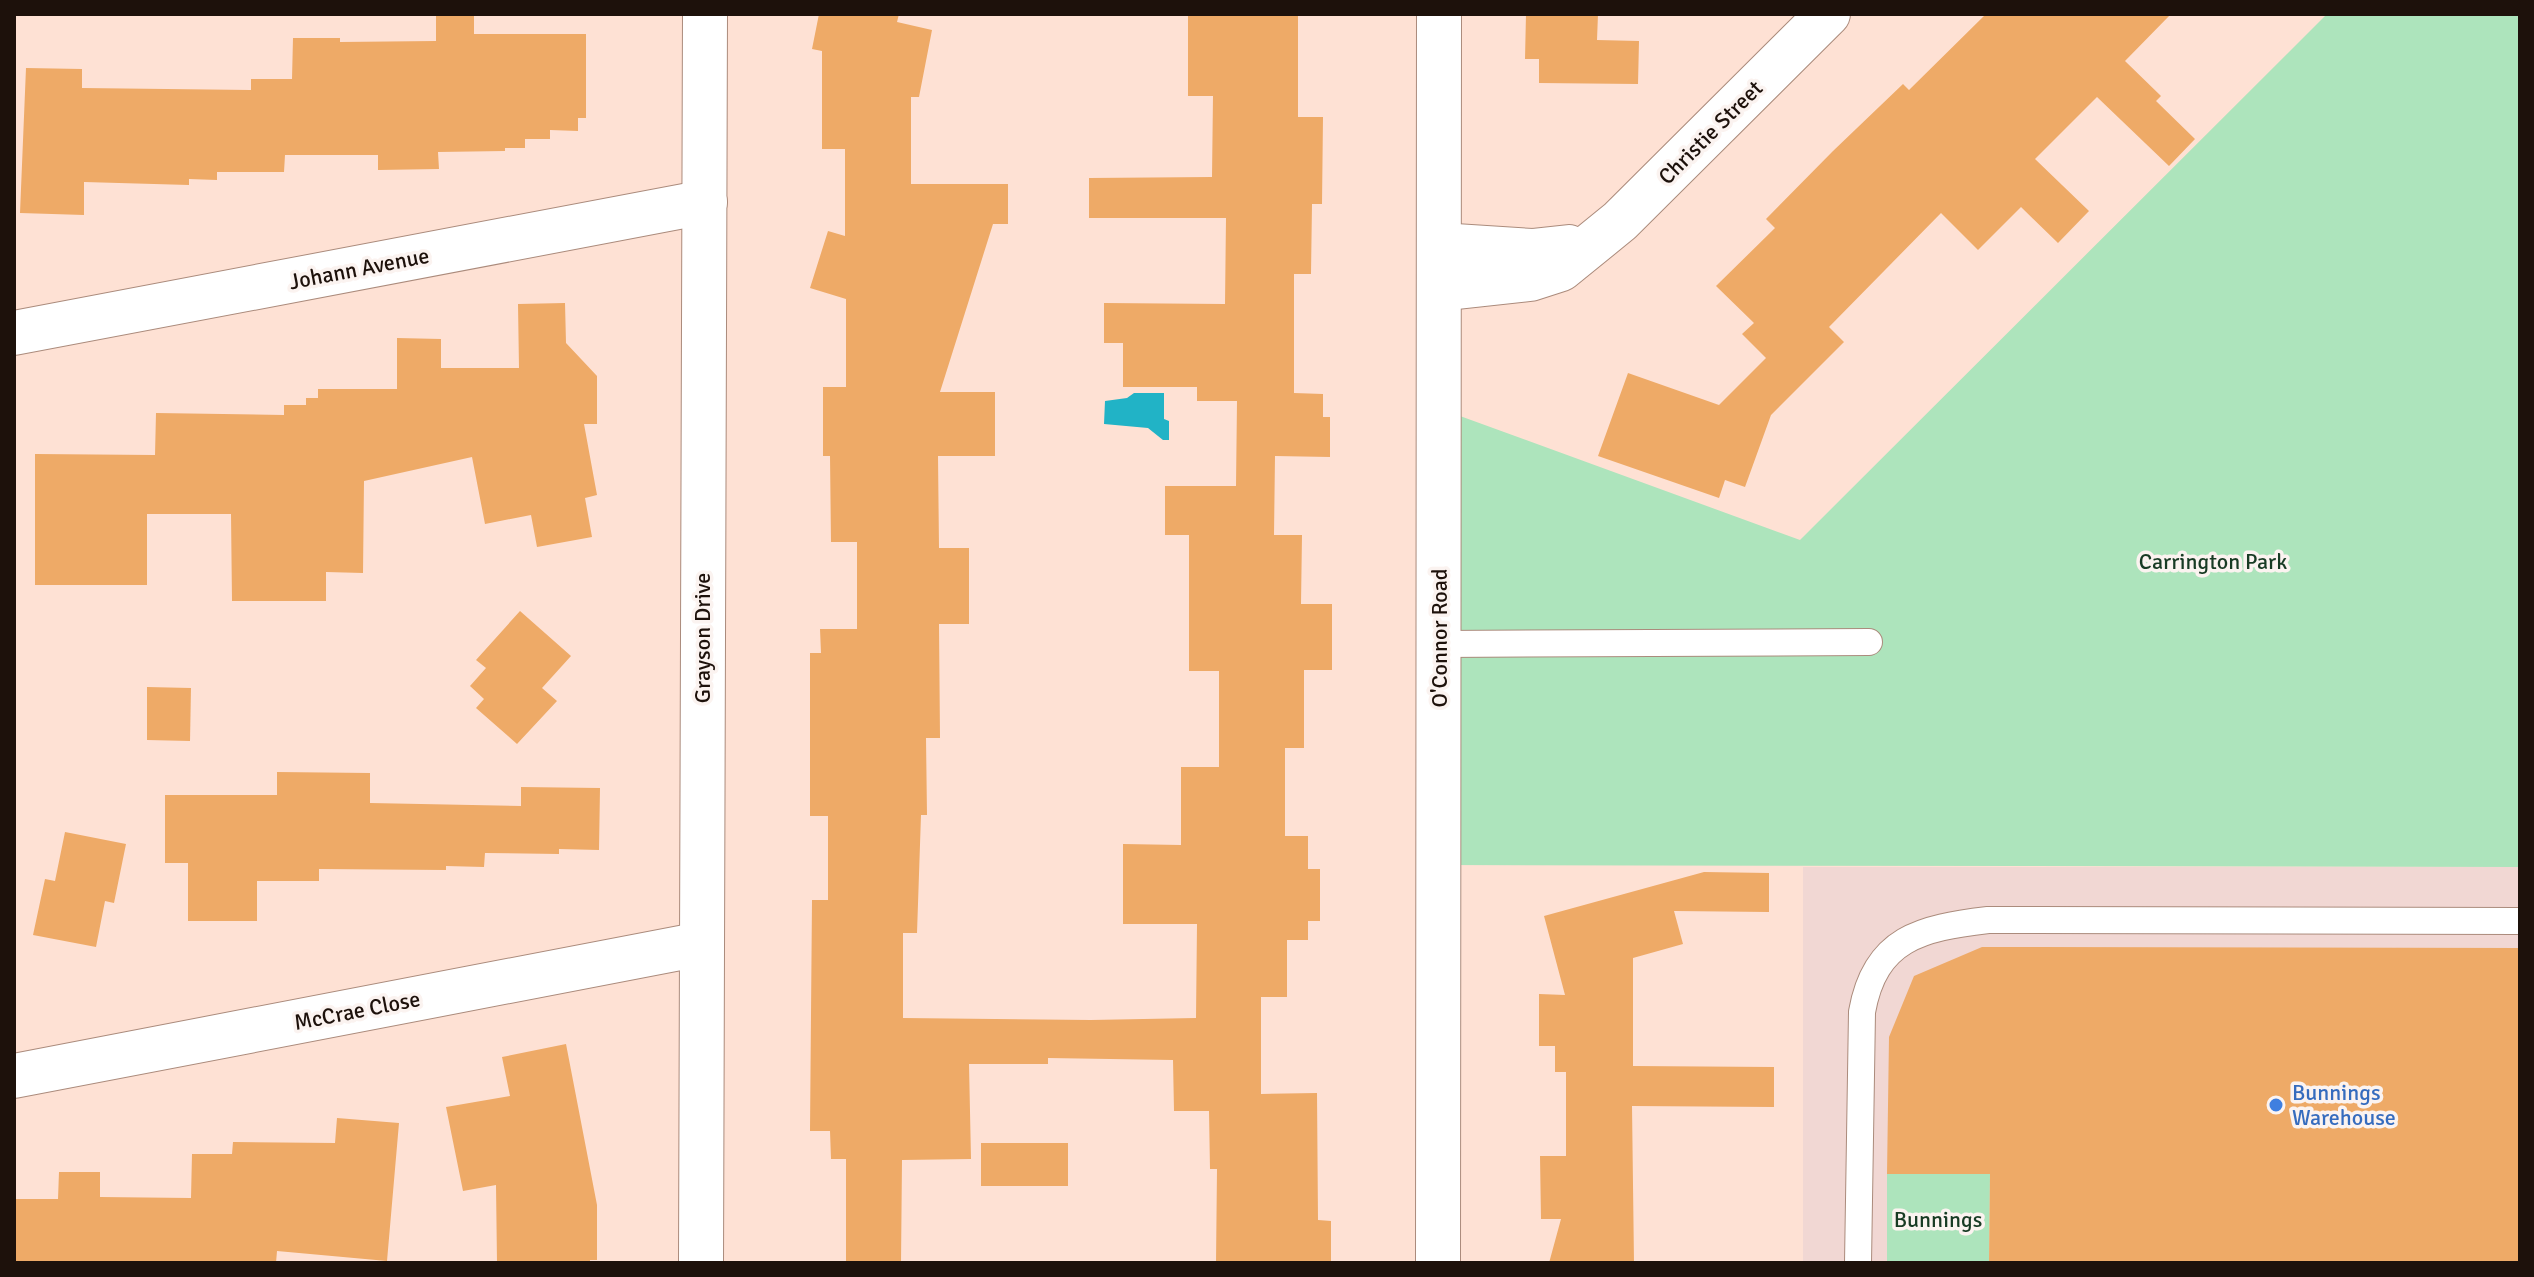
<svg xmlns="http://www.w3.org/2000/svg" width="2534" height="1277" font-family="Signika,sans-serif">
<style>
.commercial{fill:#f1d7d3}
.green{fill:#ade4bc}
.water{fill:#21b3c6}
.building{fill:#eeaa67}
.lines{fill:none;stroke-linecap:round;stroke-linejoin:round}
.service-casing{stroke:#ab8b7c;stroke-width:28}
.minor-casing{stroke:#ab8b7c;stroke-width:46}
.service{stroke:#fff;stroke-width:26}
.minor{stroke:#fff;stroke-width:44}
.shop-dot{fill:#3f7fe0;stroke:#fbf3f0;stroke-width:3}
.labels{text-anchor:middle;stroke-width:7;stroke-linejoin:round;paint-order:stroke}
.street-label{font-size:22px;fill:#1d110b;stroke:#fbf3f0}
.park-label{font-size:22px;fill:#183b24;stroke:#fbf3f0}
.shop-label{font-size:22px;fill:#366cbe;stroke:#fbf3f0;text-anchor:start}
</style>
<rect width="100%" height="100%" fill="#fee1d4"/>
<rect class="commercial" x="1803" y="867" width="717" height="396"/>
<g class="green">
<path d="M 2327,14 L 2520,14 L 2520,867 L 1439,865 L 1438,408 L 1800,540 Z"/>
<path d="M 1887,1174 L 1990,1174 L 1989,1263 L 1887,1263 Z"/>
</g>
<path class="water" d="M 1134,393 L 1164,393 L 1164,419 L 1169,421 L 1169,440 L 1163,440 L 1148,428 L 1104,424 L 1105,401 L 1127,398 Z"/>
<g class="building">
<path d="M 436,14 L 474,14 L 474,34 L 586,34 L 586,118 L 578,118 L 578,131 L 550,130 L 550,139 L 525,139 L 525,148 L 505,148 L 505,151 L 438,152 L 439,169 L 378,170 L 378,155 L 285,155 L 284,172 L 217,172 L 217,180 L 189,179 L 189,185 L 84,182 L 84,215 L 20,213 L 26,68 L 82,69 L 82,88 L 251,90 L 251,79 L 292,79 L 293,38 L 340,38 L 340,42 L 436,41 Z"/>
<path d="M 819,14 L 899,14 L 897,22 L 932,30 L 919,97 L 911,97 L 911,184 L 1008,184 L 1008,224 L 993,224 L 940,392 L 995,392 L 995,456 L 938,456 L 939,548 L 969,548 L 969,624 L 939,624 L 940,738 L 926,738 L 927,815 L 921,815 L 917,933 L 903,933 L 903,1018 L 1091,1020 L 1196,1018 L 1197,924 L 1123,924 L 1123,844 L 1181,845 L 1181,767 L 1219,767 L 1219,671 L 1189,671 L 1189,535 L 1165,535 L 1165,486 L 1236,486 L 1237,401 L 1197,401 L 1197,387 L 1123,387 L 1123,343 L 1104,343 L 1104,303 L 1225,304 L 1226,218 L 1089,218 L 1089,178 L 1212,177 L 1213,96 L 1188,96 L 1188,14 L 1298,14 L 1298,117 L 1323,117 L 1322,204 L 1312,204 L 1311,274 L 1294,274 L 1294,393 L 1323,394 L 1323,417 L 1330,417 L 1330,457 L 1275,456 L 1274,535 L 1302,535 L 1301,604 L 1332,604 L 1332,670 L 1304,670 L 1304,748 L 1285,748 L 1285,836 L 1308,836 L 1308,869 L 1320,869 L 1320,921 L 1308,921 L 1308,940 L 1287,940 L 1287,997 L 1261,997 L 1261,1094 L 1317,1093 L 1318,1220 L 1331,1221 L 1331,1263 L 1216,1263 L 1217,1169 L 1210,1169 L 1209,1111 L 1174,1111 L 1173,1060 L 1048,1058 L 1048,1064 L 969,1064 L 971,1159 L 902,1160 L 901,1263 L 846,1263 L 846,1159 L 831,1159 L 830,1131 L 810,1131 L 812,900 L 828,900 L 828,816 L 810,816 L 810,653 L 821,653 L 820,629 L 857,629 L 857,542 L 831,542 L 830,456 L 823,456 L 823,387 L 846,387 L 846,299 L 810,288 L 828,231 L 845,236 L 845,149 L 822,149 L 822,51 L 812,49 Z"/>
<path d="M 1526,14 L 1598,14 L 1597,40 L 1639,41 L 1638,84 L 1539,83 L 1539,59 L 1525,59 Z"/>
<path d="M 1986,14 L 2171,14 L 2125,61 L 2161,96 L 2156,101 L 2195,139 L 2169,166 L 2097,97 L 2035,159 L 2089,211 L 2058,243 L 2021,207 L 1978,250 L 1941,213 L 1829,327 L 1844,342 L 1771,415 L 1745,487 L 1725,480 L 1719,498 L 1598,456 L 1628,373 L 1719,405 L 1766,358 L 1742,334 L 1754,323 L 1716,286 L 1775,228 L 1766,219 L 1833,151 L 1903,84 L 1909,90 Z"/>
<path d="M 565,303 L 566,343 L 597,376 L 597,424 L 584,424 L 597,495 L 585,498 L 592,537 L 537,547 L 531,515 L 485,524 L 472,457 L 364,481 L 363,573 L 326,572 L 326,601 L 232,601 L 231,514 L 147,514 L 147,585 L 35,585 L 35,454 L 155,455 L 156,413 L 284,415 L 284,405 L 306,405 L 306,398 L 318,398 L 318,389 L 397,389 L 397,338 L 441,339 L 441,368 L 519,368 L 518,304 Z"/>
<path d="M 520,611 L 571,656 L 542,688 L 557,701 L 517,744 L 476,708 L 484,699 L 470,686 L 486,668 L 476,660 Z"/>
<path d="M 147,687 L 191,688 L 190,741 L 147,740 Z"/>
<path d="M 277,772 L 370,773 L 370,803 L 521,806 L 521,787 L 600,788 L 599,850 L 559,849 L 559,854 L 485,853 L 484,867 L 446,866 L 446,870 L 319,869 L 319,881 L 257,881 L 257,921 L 188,921 L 188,863 L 165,863 L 165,795 L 277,795 Z"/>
<path d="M 65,832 L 126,844 L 114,903 L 105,901 L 96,947 L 33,935 L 45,879 L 55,881 Z"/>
<path d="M 1704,872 L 1769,873 L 1769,912 L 1674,911 L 1683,944 L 1633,958 L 1633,1066 L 1774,1067 L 1774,1107 L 1632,1106 L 1634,1263 L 1549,1263 L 1561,1219 L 1541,1219 L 1540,1156 L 1566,1156 L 1566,1072 L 1555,1072 L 1555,1046 L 1539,1046 L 1539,994 L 1565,995 L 1544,916 Z"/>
<path d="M 1982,947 L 2520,948 L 2520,1263 L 1989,1263 L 1990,1174 L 1887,1174 L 1889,1037 L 1914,976 Z"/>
<path d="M 566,1044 L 597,1205 L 597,1260 L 590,1260 L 590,1263 L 497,1263 L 496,1185 L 463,1191 L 446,1107 L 510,1096 L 502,1057 Z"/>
<path d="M 337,1118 L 399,1123 L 387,1261 L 277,1251 L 276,1263 L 14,1261 L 14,1199 L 58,1199 L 59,1172 L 100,1172 L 100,1197 L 191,1198 L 192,1154 L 232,1154 L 233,1142 L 335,1143 Z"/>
<rect x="981" y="1143" width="87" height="43"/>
</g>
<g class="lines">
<g class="service-casing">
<g id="service">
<path d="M 1440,644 L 1869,642"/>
<path d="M 1858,1263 L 1862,1012 C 1875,938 1921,928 1988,920 L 2520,921"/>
</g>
</g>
<g class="minor-casing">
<g id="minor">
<path d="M 1439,245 L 1532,251 L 1569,247"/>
<path d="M 1439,289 L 1530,279 L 1561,269 L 1620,221 L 1828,14"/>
<path d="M 14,333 L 705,202"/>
<path d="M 14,1076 L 701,944"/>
<path d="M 701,1263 L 705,14"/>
<path d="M 1438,1263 L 1439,14"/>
</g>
</g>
<use href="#service" class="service"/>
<use href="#minor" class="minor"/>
</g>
<circle class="shop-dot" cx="2276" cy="1105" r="8"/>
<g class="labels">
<g class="street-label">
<text transform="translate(1710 132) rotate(-45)" y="8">Christie Street</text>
<text transform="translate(359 268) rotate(-11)" y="8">Johann Avenue</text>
<text transform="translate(702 638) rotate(-90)" y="8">Grayson Drive</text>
<text transform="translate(1439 638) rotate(-90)" y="8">O'Connor Road</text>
<text transform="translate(357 1010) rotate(-11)" y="8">McCrae Close</text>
</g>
<g class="park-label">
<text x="2213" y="569">Carrington Park</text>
<text x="1938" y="1227">Bunnings</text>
</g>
<g class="shop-label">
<text x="2292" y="1100">Bunnings<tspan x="2292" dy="25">Warehouse</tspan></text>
</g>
</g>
<rect width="2534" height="1277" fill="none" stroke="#1d110b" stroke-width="32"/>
</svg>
